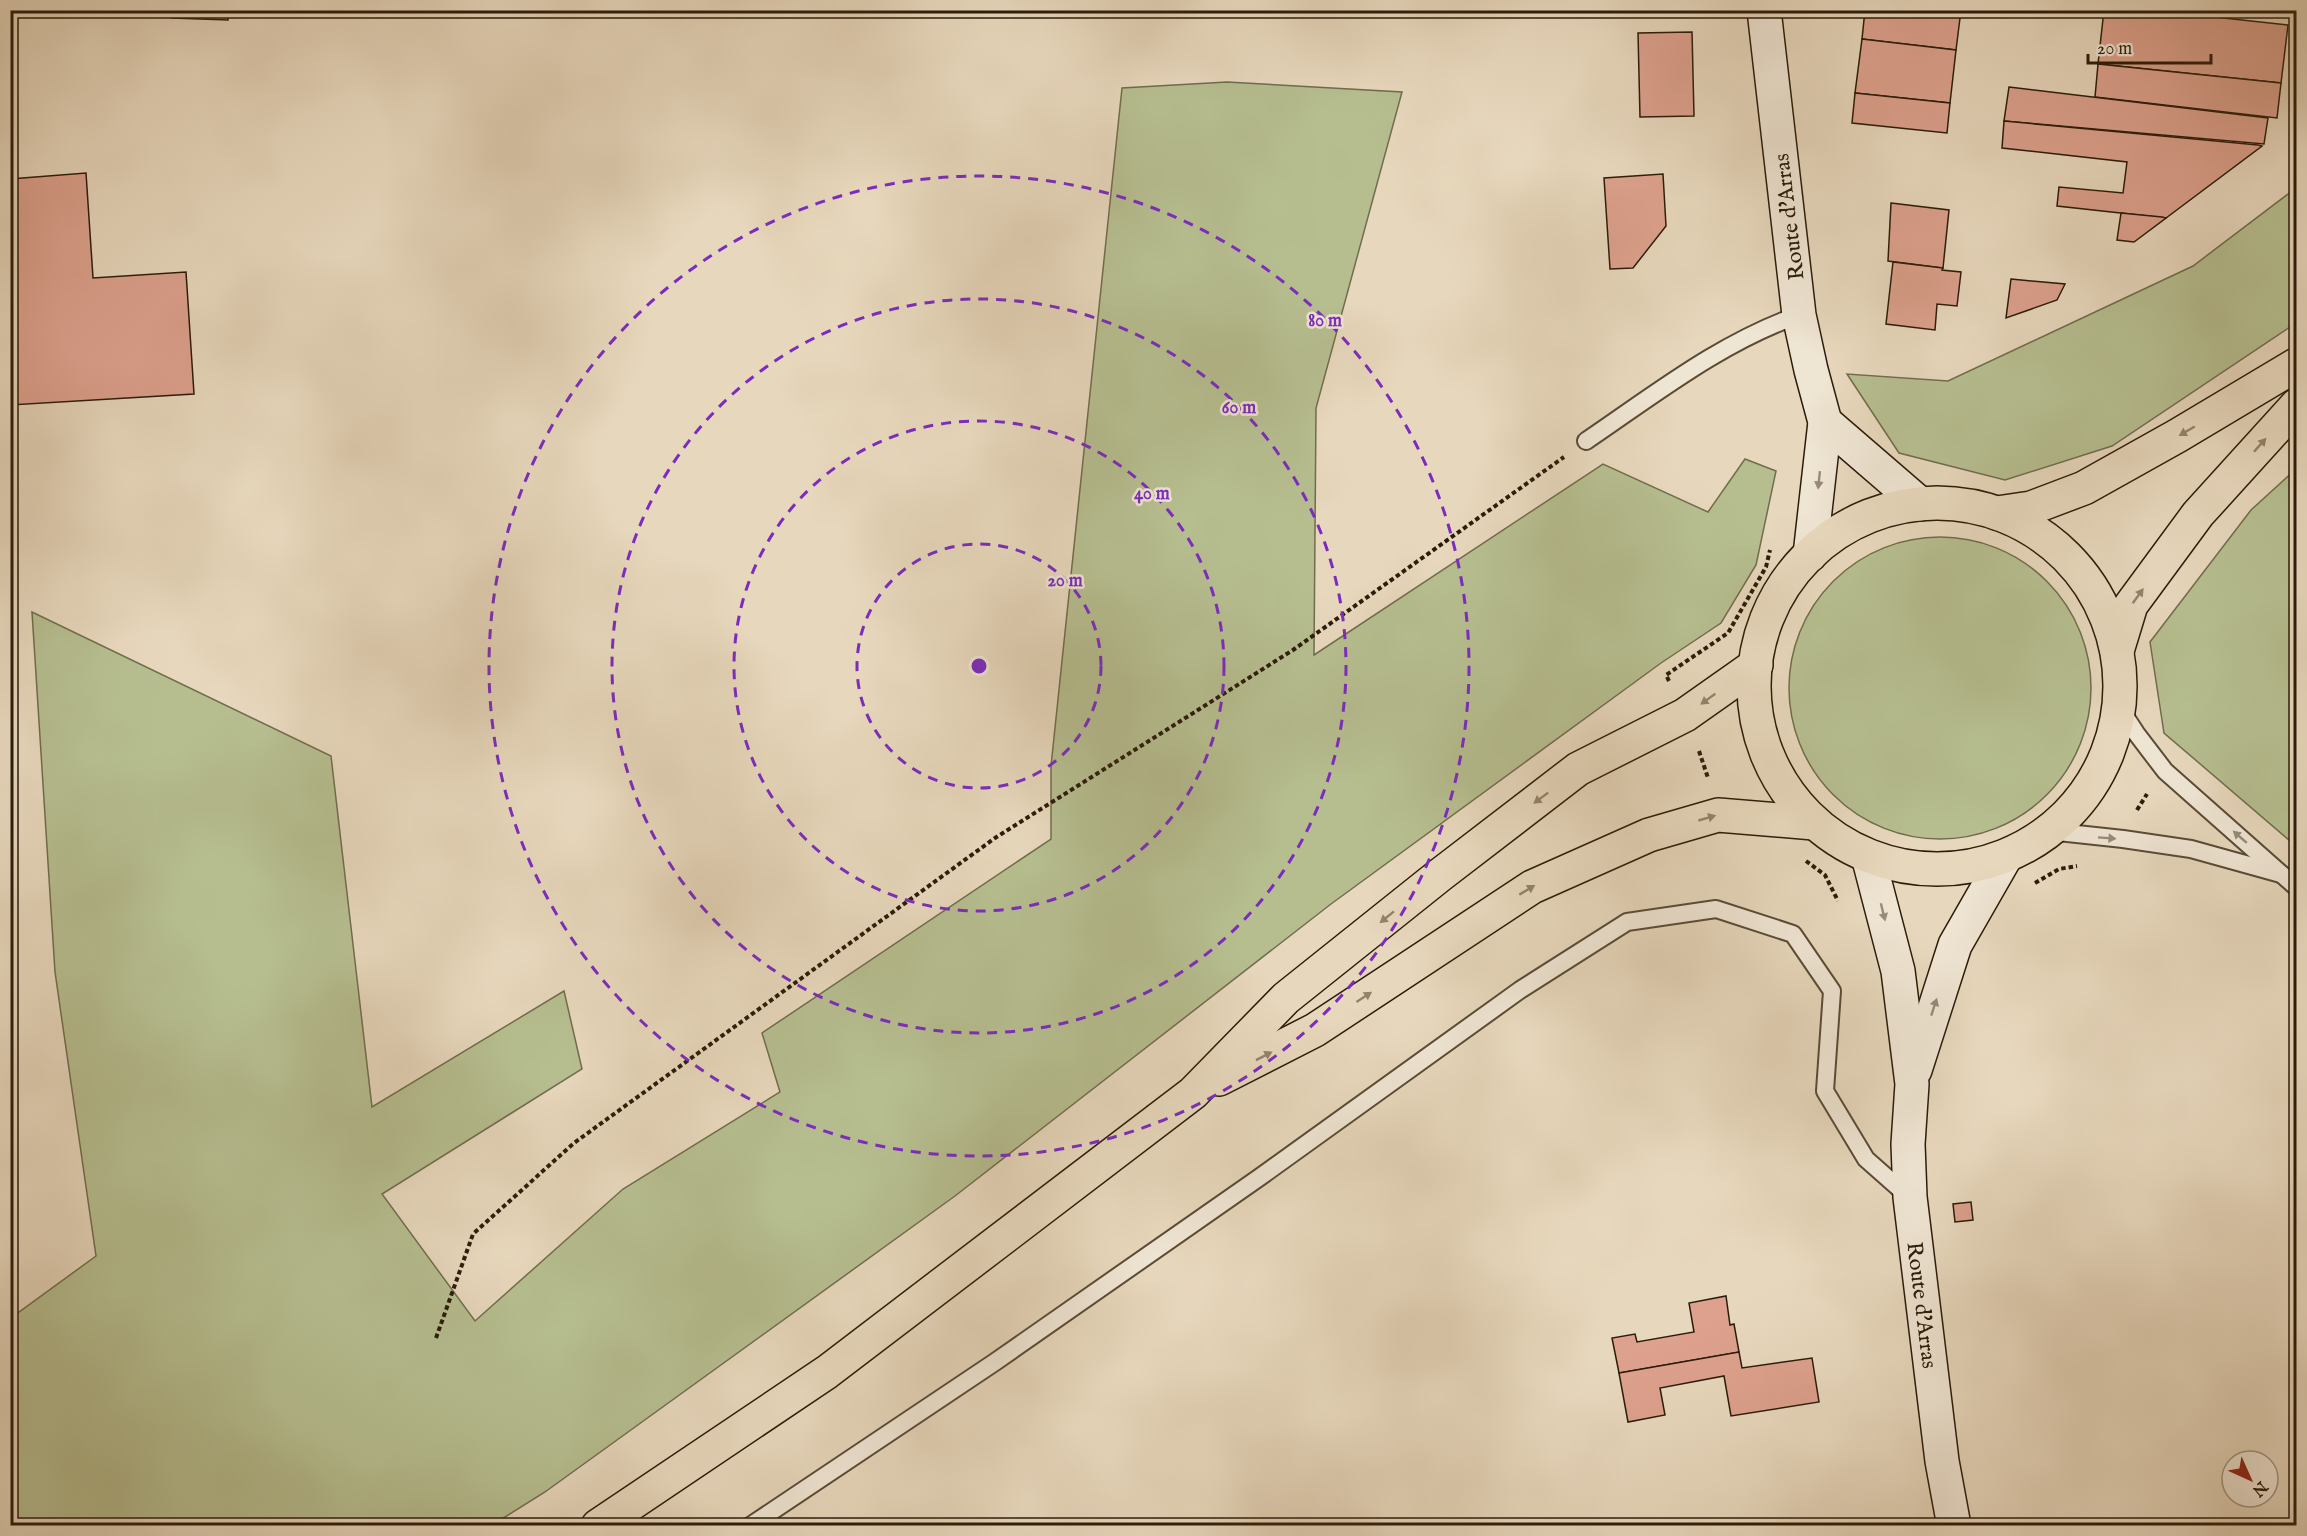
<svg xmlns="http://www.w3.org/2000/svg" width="2307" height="1536" font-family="'IM FELL English',serif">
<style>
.green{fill:#b6be90;stroke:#706d4d;stroke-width:1.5}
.building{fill:#dda18d;stroke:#2b1c0a;stroke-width:1.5}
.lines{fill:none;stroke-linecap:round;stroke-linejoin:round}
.lane-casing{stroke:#5a4b36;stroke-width:20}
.secondary-casing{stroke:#2b1c0a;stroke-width:36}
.primary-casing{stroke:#2b1c0a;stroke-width:36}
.path{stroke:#2b1c0a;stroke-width:4;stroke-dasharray:4.5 3;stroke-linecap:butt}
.lane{stroke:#efe5d3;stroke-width:16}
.secondary{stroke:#efe5d3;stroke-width:33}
.primary{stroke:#e7d7bc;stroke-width:33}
.oneway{fill:#92836c}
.oneway2{fill:#978b79}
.ring{fill:none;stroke:#7b2cbf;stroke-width:3;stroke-dasharray:10 8}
.labels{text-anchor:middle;stroke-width:5;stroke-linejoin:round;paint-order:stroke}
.street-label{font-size:22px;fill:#2b1c0a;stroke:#efe5d3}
.centre{fill:#7b2cbf;stroke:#efe5d3;stroke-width:3}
.ring-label{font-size:18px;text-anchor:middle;font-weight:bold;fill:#7b2cbf;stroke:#efe5d3;stroke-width:5;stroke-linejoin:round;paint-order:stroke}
</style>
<rect width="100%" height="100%" fill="#e7d7bc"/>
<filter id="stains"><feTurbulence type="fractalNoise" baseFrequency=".00333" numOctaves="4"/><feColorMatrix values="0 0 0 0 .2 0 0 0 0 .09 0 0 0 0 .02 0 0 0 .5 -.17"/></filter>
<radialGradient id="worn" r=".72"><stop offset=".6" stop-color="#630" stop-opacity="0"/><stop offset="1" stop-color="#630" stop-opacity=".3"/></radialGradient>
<g class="green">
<path d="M 1227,82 L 1402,92 L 1316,408 L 1314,655 L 1603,464 L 1708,512 L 1745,459 L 1776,471 L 1756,565 L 1721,623 L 1661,663 L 1331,904 L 955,1196 L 545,1492 L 492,1525 L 11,1525 L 11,1318 L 96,1256 L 55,972 L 32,612 L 331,756 L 372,1107 L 564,991 L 582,1069 L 382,1194 L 475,1321 L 623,1189 L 780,1092 L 762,1033 L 1051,839 L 1051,766 L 1122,88 Z"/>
<path d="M 2296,188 L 2296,323 L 2112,446 L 2005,480 L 1899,453 L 1847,374 L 1948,381 L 2193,266 Z"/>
<path d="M 2296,469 L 2296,846 L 2164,733 L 2150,642 L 2251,510 Z"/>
<circle cx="1940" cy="688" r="151"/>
</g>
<g class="building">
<path d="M 173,10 L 228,10 L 228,20 L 172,18 Z"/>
<path d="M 1865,10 L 1961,10 L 1956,50 L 1862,39 Z"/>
<path d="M 2104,10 L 2150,10 L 2288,25 L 2281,83 L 2098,64 Z"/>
<path d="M 1692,32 L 1694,116 L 1640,117 L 1638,33 Z"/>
<path d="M 1862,39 L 1956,50 L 1950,103 L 1855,93 Z"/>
<path d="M 2098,64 L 2281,83 L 2277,118 L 2095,97 Z"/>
<path d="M 2009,87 L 2268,118 L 2264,144 L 2004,121 Z"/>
<path d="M 1855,93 L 1950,103 L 1947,133 L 1852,123 Z"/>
<path d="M 2004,121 L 2258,145 L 2262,146 L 2166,218 L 2057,206 L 2059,187 L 2123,193 L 2127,162 L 2002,148 Z"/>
<path d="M 86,173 L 93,278 L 186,272 L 194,394 L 10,405 L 10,179 Z"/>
<path d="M 1663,174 L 1666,226 L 1633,268 L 1610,269 L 1604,178 Z"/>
<path d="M 1891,203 L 1949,210 L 1943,268 L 1888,261 Z"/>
<path d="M 2121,213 L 2162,217 L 2166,218 L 2134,242 L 2117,240 Z"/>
<path d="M 1893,262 L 1943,268 L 1942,270 L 1961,272 L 1957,306 L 1937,304 L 1935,330 L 1886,324 Z"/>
<path d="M 2011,279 L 2065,284 L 2057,300 L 2006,318 Z"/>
<path d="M 1971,1202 L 1973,1220 L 1955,1222 L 1953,1204 Z"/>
<path d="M 1726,1296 L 1730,1325 L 1734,1324 L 1739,1352 L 1619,1373 L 1612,1338 L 1635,1334 L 1637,1342 L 1694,1332 L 1689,1303 Z"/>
<path d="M 1739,1352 L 1742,1368 L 1812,1358 L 1819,1402 L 1731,1416 L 1724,1376 L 1660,1388 L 1665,1415 L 1628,1422 L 1619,1373 Z"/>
</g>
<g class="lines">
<g class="lane-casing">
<g id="lane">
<path d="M 1586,441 C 1654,395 1721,342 1799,315"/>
<path d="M 2119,707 L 2136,733 L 2165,771 L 2296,887"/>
<path d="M 2049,831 L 2123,839 L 2191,849 L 2281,874"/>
<path d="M 750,1526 L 995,1362 L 1260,1177 L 1520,990 L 1627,922 L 1716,909 L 1793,934 L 1832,991 L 1825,1091 L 1866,1159 L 1909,1197"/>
</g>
</g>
<g class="secondary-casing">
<g id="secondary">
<path d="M 1764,10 L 1799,315 L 1811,370 L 1825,422 L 1810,555"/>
<path d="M 1825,422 L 1920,504"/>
<path d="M 1868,856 L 1898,971 L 1912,1084 L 1908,1144 L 1910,1197 L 1942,1461 L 1954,1526"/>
<path d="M 1915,1070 L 1955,945 L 2006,856"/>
</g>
</g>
<g class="primary-casing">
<g id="primary">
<circle cx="1937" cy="686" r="183"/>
<path d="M 1997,513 L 2031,508 L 2084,488 L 2177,436 L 2296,365"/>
<path d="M 2117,651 L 2131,605 L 2198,514 L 2296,406"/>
<path d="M 1219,1079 L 1315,1030 L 1532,887 L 1649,835 L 1718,815 L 1814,823"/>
<path d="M 598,1526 L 827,1372 L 1193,1093 L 1286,998 L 1440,875 L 1578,769 L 1685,715 L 1756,665"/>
</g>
</g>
<g class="path">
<path d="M 1669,681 L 1666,675 L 1728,633 L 1766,567 L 1770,550"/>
<path d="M 1699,751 L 1708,778"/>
<path d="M 2137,810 L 2147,794"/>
<path d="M 1806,861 L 1825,875 L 1838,901"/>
<path d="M 2035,883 L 2059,869 L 2077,866"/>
<path d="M 436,1338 L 473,1234 L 574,1143 L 995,838 L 1293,650 L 1564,457"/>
</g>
<use href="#lane" class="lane"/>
<use href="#secondary" class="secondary"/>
<use href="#primary" class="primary"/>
</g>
<defs><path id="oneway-solid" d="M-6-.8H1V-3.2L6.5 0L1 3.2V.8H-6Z" transform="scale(1.5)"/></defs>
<g class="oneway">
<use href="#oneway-solid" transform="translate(2187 431) rotate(150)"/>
<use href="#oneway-solid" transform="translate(2260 445) rotate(-48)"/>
<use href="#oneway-solid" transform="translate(2138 596) rotate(-54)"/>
<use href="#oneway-solid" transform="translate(1708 699) rotate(144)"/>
<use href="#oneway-solid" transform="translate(1541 798) rotate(143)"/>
<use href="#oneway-solid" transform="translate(1707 818) rotate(-16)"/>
<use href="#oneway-solid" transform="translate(1527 890) rotate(-31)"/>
<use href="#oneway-solid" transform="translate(1387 917) rotate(141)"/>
<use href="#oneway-solid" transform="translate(1364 997) rotate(-33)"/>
<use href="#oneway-solid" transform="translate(1264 1056) rotate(-27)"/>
</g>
<g class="oneway2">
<use href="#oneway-solid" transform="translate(1819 480) rotate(96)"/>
<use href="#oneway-solid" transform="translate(2240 837) rotate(-139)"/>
<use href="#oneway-solid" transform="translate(2107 838) rotate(4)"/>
<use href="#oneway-solid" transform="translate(1883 912) rotate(76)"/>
<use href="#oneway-solid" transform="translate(1934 1007) rotate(-72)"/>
</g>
<g class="ring">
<circle cx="979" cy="666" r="122"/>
<circle cx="979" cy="666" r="245"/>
<circle cx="979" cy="666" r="367"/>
<circle cx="979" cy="666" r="490"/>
</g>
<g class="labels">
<g class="street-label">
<text transform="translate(1788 217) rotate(-97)" y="8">Route d'Arras</text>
<text transform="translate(1923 1305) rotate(83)" y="8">Route d'Arras</text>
</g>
</g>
<circle cx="979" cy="666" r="9" class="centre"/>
<g class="ring-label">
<text x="1325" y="326">80 m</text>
<text x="1239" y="413">60 m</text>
<text x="1152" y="499">40 m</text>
<text x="1065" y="586">20 m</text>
</g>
<rect width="2307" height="1536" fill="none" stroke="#e7d7bc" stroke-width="36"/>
<rect x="12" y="12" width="2283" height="1512" fill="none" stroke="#2b1c0a" stroke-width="3"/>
<rect x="18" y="18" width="2271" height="1500" fill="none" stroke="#2b1c0a" stroke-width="1.5"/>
<g transform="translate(2250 1479) rotate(135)"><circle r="28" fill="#efe5d3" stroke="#a19583" stroke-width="1.5"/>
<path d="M0-4.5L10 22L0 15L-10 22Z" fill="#8f2418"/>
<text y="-9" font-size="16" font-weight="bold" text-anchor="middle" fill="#2b1c0a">N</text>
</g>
<path d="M2088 54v9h123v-9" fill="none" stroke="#2b1c0a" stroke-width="3"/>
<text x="2097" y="54" font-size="18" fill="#2b1c0a" stroke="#efe5d3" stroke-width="4.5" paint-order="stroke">20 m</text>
<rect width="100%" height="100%" filter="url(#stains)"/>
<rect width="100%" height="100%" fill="url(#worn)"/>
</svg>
